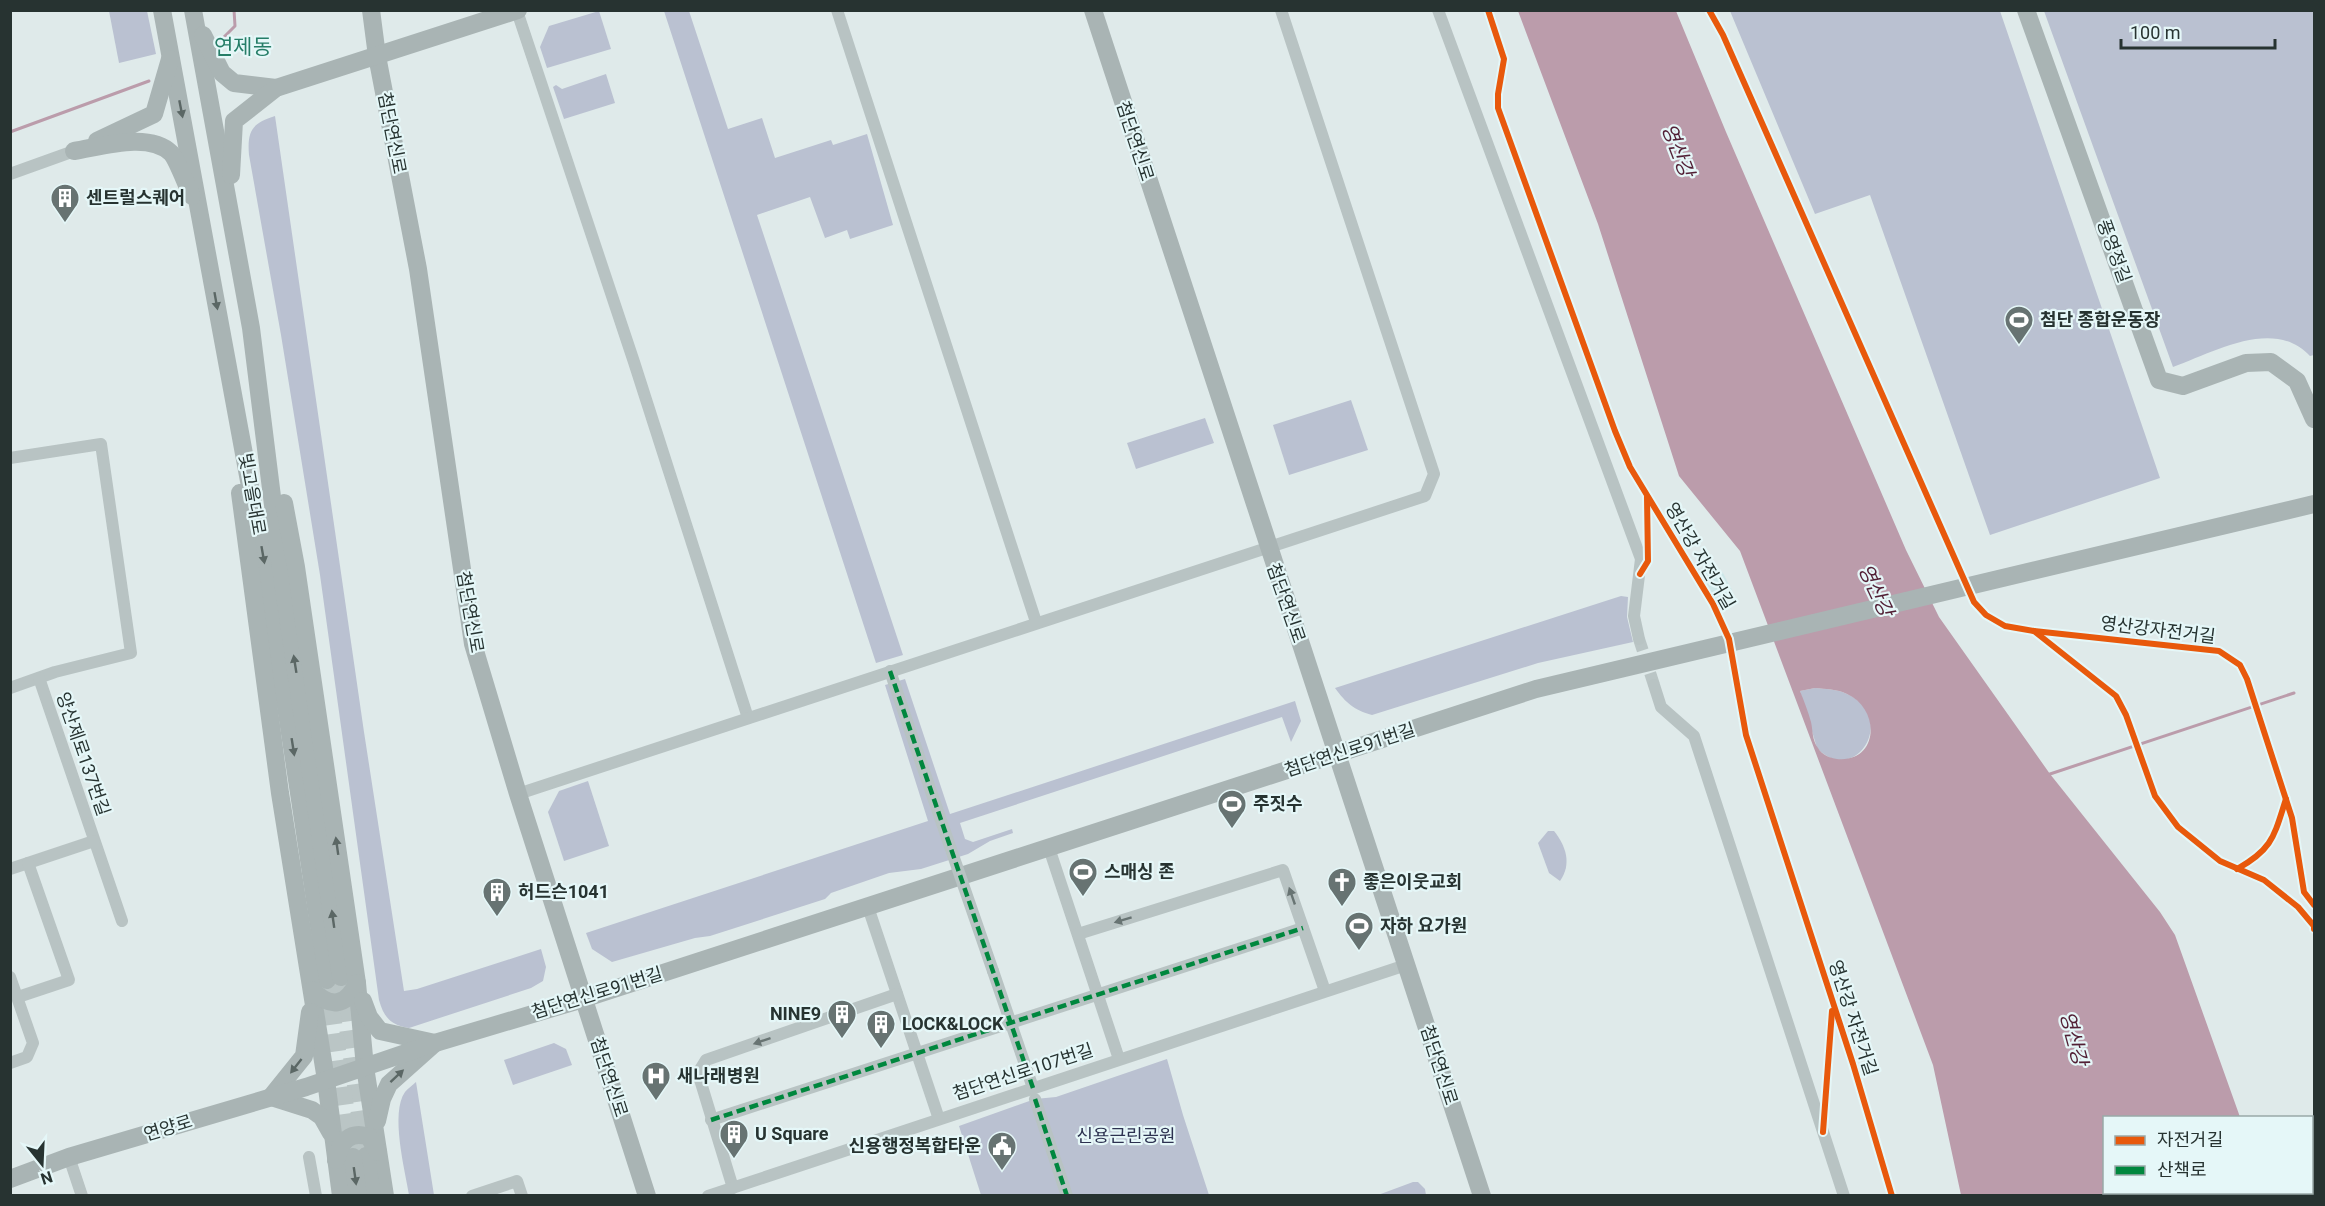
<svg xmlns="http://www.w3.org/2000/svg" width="2325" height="1206" font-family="Roboto,'Noto Sans KR',sans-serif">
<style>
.green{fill:#bac1d1}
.plaza{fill:#cee7e8}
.water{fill:#bb9cab;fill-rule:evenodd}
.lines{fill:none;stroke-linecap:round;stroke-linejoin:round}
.stream{stroke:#bb9cab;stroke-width:3}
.street-tunnel{stroke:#bac5c5;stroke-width:12;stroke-dasharray:12 6;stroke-linecap:butt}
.secondary-tunnel{stroke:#bac5c5;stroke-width:18;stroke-dasharray:18 9;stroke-linecap:butt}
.street{stroke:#b8c3c3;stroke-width:12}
.secondary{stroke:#a9b4b4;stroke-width:18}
.street-bridge{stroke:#b8c3c3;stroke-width:12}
.quiet{stroke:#00873e;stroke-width:4.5;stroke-dasharray:9 4.5;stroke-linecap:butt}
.cycleway-casing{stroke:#e5f7f8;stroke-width:10}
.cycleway{stroke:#e8590c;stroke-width:6}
.oneway{fill:#5b6765}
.oneway2{fill:#687473}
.labels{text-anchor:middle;stroke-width:4.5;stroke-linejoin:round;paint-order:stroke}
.street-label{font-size:18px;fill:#273331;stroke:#e5f7f8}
.poi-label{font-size:18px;font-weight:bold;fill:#273331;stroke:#e5f7f8;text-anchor:start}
.park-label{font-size:18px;fill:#2c3150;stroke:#e5f7f8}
.water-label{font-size:20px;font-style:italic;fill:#521f35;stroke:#e5f7f8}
.quarter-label{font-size:21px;fill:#257d67;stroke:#e5f7f8}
</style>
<rect width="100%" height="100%" fill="#dfeaea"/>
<g class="green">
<path d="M 109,11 L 147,11 L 156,54 L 119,63 Z"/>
<path d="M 599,11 L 611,49 L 547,68 L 540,47 L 549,26 Z"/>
<path d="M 664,11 L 689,11 L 728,129 L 762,118 L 775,158 L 831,140 L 833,145 L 867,134 L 893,225 L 850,239 L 847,230 L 825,238 L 810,197 L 757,215 L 903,655 L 876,663 Z"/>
<path d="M 1730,11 L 2000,11 L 2160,478 L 1990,535 L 1870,195 L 1815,214 Z"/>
<path d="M 2044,11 L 2314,11 L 2314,355 L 2310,356 C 2274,317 2214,352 2173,367 Z"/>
<path d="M 606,74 L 615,103 L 564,119 L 553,87 L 556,85 L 562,89 Z"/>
<path d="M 275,116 L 364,732 L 404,991 L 417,989 L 541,949 L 546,967 L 543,981 L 531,988 L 409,1028 C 391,1025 384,1018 379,1000 L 320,575 L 281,335 L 249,155 C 247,131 252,123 275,116 Z"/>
<path d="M 1351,400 L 1368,450 L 1289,475 L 1273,425 Z"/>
<path d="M 1205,418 L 1214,443 L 1136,469 L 1127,443 Z"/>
<path d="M 1621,596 L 1628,597 L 1627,617 L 1633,642 L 1538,663 L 1372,715 C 1354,710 1346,703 1335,688 Z"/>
<path d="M 905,679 L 950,814 L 1295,701 L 1301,721 L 1291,742 L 1282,717 L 960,823 L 965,839 L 973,842 L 1012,829 L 1013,833 L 990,841 L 968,854 L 921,869 L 889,873 L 831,893 L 825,899 L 710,936 L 695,938 L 612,962 L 592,949 L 586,933 L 928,821 L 885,685 Z"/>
<path d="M 1815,688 C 1825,689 1837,689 1847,694 C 1899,717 1855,788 1817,748 L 1800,691 Z"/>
<path d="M 588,781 L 609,846 L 564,861 L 548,812 L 559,791 Z"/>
<path d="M 1548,831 L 1554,831 C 1566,846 1572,864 1560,881 L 1549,873 L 1538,843 Z"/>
<path d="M 554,1043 L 566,1049 L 572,1065 L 513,1085 L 504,1060 Z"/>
<path d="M 1167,1059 L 1183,1115 L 1209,1195 L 981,1195 L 959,1126 L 1035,1099 L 1056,1097 Z"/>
<path d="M 416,1082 L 434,1195 L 409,1195 C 405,1170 390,1113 405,1092 C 408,1088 413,1085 416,1082 Z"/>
<path d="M 1413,1182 L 1418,1182 L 1425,1189 L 1426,1195 L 1378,1195 Z"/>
</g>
<path class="plaza" d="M 1710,567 L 1717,568 L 1723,573 L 1732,590 L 1727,605 L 1718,609 L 1712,594 L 1695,570 Z"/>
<path class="water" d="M 1518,11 L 1676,11 L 1726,132 L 1906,550 L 1939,617 L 2050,774 L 2160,912 L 2175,935 L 2240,1117 L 2104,1118 L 2104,1192 L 2267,1192 L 2268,1195 L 1961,1195 L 1933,1065 L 1740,551 L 1679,476 L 1598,224 ZM 1815,688 C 1825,689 1837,689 1847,694 C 1881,709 1879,763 1837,759 C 1830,758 1822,755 1818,748 C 1812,740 1813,731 1811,722 C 1808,711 1804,701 1800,691 Z"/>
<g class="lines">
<g class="stream">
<path d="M 221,40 L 235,26 L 234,10"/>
<path d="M 10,132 L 149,81"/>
<path d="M 2050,774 L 2294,693"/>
</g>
<path class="street-tunnel" d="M 1639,639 L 1654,685"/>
<g class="secondary-tunnel">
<path d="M 341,977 L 365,1151"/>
<path d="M 327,980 L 351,1150"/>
</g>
<g class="street">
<path d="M 837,10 L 1036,622"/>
<path d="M 1438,10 L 1641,559 L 1634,616 L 1639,639"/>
<path d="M 517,11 L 634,362 L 748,718"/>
<path d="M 10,174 L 74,151"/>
<path d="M 10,458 L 101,444 L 131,653 L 55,672 L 10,688"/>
<path d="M 890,671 L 915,745"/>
<path d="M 39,678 L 122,921"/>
<path d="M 1654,685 L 1661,707 L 1694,736 L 1844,1196"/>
<path d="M 518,794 L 1425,496 L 1434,474 L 1281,10"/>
<path d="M 1049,848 L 1119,1059"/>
<path d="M 10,869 L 94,841"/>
<path d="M 868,907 L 939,1119"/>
<path d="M 1078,934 L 1283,870 L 1325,991"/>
<path d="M 993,971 L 1033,1088"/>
<path d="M 10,977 L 33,1043 L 27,1057 L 10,1063"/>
<path d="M 18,997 L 69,980 L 28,863"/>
<path d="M 1035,1099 L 1067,1196"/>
<path d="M 711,1120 L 1303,928"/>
<path d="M 69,1157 L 82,1196"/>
<path d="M 309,1157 L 316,1196"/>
<path d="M 733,1188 L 698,1073 L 706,1060 L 897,994"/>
<path d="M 472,1196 L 517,1181 L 522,1196"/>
<path d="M 708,1196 L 1406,965"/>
</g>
<g class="secondary">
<path d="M 162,10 L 266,573 L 327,980"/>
<path d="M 193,10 L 251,328 L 281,569 L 341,977"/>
<path d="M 371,10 L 377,56 L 418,269 L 473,644 L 518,794 L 647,1196"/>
<path d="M 1093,10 L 1482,1196"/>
<path d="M 2026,10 L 2159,380 L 2183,386 L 2246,363 L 2271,362 L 2297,381 L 2314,419"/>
<path d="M 203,35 L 222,73 L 234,83 L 276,88"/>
<path d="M 97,141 L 154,114 L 170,59"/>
<path d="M 74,151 C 100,147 149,131 171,153 C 177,159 187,187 192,196"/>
<path d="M 231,175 L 234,121 L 276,88 L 518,10"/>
<path d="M 240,493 L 280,793 L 326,1080 L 341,1196"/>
<path d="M 284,503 L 296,567 L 357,983 L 365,1067 L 385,1196"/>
<path d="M 312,990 C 330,1008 346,1007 357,983"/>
<path d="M 363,1001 L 369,1017 L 380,1031 L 435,1043 L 389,1084 L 382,1099 L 377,1121"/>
<path d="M 310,1012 L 304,1056 L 271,1097 L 312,1110 L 322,1117 L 331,1133"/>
<path d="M 366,1156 L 372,1196"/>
<path d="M 353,1157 L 358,1196"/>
<path d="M 336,1160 C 340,1142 350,1130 369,1137 L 378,1152"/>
<path d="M 10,1179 L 69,1157 L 306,1087 L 435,1043 L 583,999 L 1536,689 L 2314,504"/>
</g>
<path class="street-bridge" d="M 915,745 L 993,971"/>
<g class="quiet">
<path d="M 890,671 L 1033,1088"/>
<path d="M 1035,1099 L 1067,1196"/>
<path d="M 711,1120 L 1303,928"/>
</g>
<g class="cycleway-casing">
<g id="cycleway">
<path d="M 1488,10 L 1504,59 L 1498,94 L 1498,108 L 1615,431 L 1630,467 L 1713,604 L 1729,639 L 1746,735 L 1853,1064 L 1892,1196"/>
<path d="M 1709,10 L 1723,35 L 1974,602 L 1986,615 L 2005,626 L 2034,631 L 2116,696 L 2126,715 L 2155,796 L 2178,827 L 2220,861 L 2264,880 L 2298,907 L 2314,926 L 2314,929"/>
<path d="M 1640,574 L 1648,561 L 1647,497"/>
<path d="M 2034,631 L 2219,651 L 2240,665 L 2247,679 L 2292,818 L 2304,892 L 2314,905"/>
<path d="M 2237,869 C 2273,849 2274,836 2286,799"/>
<path d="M 1823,1132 L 1832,1011"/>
</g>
</g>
<use href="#cycleway" class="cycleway"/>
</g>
<defs><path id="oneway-solid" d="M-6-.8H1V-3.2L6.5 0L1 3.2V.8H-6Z" transform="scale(1.5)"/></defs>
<g class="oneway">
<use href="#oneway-solid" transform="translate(181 109) rotate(79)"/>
<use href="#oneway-solid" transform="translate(216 301) rotate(80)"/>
<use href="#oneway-solid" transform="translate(263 555) rotate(80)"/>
<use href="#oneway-solid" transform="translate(295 664) rotate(-99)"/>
<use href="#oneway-solid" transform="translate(293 747) rotate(81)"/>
<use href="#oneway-solid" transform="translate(337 846) rotate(-98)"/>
<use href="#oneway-solid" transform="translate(333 919) rotate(-98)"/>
<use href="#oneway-solid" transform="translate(296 1066) rotate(128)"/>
<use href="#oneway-solid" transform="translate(397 1076) rotate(-43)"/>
<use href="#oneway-solid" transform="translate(355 1176) rotate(82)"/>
</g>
<g class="oneway2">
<use href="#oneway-solid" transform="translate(1292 896) rotate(-109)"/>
<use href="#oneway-solid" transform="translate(1123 920) rotate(163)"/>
<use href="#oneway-solid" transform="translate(762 1041) rotate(161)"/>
</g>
<defs>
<g id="building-pin" transform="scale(1.5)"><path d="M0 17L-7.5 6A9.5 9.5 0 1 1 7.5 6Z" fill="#677372" stroke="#e5f7f8"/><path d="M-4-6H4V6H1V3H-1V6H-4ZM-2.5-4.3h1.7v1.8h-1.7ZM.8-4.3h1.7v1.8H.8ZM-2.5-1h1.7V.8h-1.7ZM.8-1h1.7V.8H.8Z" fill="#fff"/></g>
<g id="stadium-pin" transform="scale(1.5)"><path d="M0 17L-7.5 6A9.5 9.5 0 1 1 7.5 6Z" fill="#677372" stroke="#e5f7f8"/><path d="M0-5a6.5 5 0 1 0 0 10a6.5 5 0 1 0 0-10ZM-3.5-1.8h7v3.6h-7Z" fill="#fff"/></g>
<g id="church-pin" transform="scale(1.5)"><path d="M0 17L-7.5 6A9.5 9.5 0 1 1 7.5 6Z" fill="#677372" stroke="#e5f7f8"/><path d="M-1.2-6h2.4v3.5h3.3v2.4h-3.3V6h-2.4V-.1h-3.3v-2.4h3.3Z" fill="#fff"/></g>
<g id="hospital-pin" transform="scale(1.5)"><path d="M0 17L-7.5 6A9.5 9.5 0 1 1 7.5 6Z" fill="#677372" stroke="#e5f7f8"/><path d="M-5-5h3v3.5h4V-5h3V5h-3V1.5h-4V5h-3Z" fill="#fff"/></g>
<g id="civic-pin" transform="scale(1.5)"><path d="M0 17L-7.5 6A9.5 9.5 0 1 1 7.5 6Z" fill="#677372" stroke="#e5f7f8"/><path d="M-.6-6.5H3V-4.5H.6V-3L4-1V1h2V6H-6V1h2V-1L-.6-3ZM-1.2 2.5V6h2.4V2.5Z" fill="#fff"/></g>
</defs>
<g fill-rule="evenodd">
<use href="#building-pin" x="65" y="198"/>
<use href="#stadium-pin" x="2019" y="320"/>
<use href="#stadium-pin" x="1232" y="804"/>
<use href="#stadium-pin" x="1083" y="872"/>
<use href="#church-pin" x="1342" y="882"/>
<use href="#building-pin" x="497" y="892"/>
<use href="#stadium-pin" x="1359" y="926"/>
<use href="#building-pin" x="842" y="1014"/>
<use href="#building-pin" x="881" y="1024"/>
<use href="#hospital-pin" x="656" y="1076"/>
<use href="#building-pin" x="734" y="1134"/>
<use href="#civic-pin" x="1002" y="1146"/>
</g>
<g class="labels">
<g class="street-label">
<text transform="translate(392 133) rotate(79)" y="6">첨단연신로</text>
<text transform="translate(1135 141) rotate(72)" y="6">첨단연신로</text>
<text transform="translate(2114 251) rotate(70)" y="6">풍영정길</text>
<text transform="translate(252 494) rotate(80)" y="6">빛고을대로</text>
<text transform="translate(1700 556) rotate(60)" y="6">영산강 자전거길</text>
<text transform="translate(1286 603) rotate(71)" y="6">첨단연신로</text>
<text transform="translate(470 612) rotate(80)" y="6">첨단연신로</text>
<text transform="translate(2158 630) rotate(7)" y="6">영산강자전거길</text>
<text transform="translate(1350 750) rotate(-18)" y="6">첨단연신로91번길</text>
<text transform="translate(83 754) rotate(71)" y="6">양산제로137번길</text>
<text transform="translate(597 993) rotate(-17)" y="6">첨단연신로91번길</text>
<text transform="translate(1853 1018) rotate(72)" y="6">영산강 자전거길</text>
<text transform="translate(1439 1065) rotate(72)" y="6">첨단연신로</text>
<text transform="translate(1023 1072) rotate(-18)" y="6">첨단연신로107번길</text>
<text transform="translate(609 1077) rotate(72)" y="6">첨단연신로</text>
<text transform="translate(168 1128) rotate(-17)" y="6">연양로</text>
</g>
<g class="poi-label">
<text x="86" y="204">센트럴스퀘어</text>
<text x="2040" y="326">첨단 종합운동장</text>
<text x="1253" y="810">주짓수</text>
<text x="1104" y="878">스매싱 존</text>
<text x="1363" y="888">좋은이웃교회</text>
<text x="518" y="898">허드슨1041</text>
<text x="1380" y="932">자하 요가원</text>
<text x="821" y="1020" text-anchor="end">NINE9</text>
<text x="902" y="1030">LOCK&amp;LOCK</text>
<text x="677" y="1082">새나래병원</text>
<text x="755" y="1140">U Square</text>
<text x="981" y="1152" text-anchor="end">신용행정복합타운</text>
</g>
<g class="park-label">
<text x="1126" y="1142">신용근린공원</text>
</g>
<g class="water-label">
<text transform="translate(1678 150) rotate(69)" y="7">영산강</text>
<text transform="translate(1876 590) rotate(65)" y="7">영산강</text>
<text transform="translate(2074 1038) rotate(75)" y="7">영산강</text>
</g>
<g class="quarter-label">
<text x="243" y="54">연제동</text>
</g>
</g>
<rect width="2325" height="1206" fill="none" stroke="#273331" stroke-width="24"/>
<rect x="2103" y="1116" width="210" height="78" fill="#e5f7f8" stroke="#99a9a8" stroke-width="1.5"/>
<rect x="2115" y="1136" width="30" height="9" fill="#e8590c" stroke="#99a9a8" stroke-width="1.5"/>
<text x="2157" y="1146" font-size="18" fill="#273331">자전거길</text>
<rect x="2115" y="1166" width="30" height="9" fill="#00873e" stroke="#99a9a8" stroke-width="1.5"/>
<text x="2157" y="1176" font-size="18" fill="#273331">산책로</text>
<g transform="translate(42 1164) rotate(162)" stroke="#e5f7f8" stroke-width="4.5" paint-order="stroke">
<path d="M0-4.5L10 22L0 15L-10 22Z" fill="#273331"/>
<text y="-9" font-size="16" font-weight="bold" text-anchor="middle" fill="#273331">N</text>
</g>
<path d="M2121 39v9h154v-9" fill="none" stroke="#273331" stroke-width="3"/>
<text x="2130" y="39" font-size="18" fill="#273331" stroke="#e5f7f8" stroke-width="4.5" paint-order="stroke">100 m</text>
</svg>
